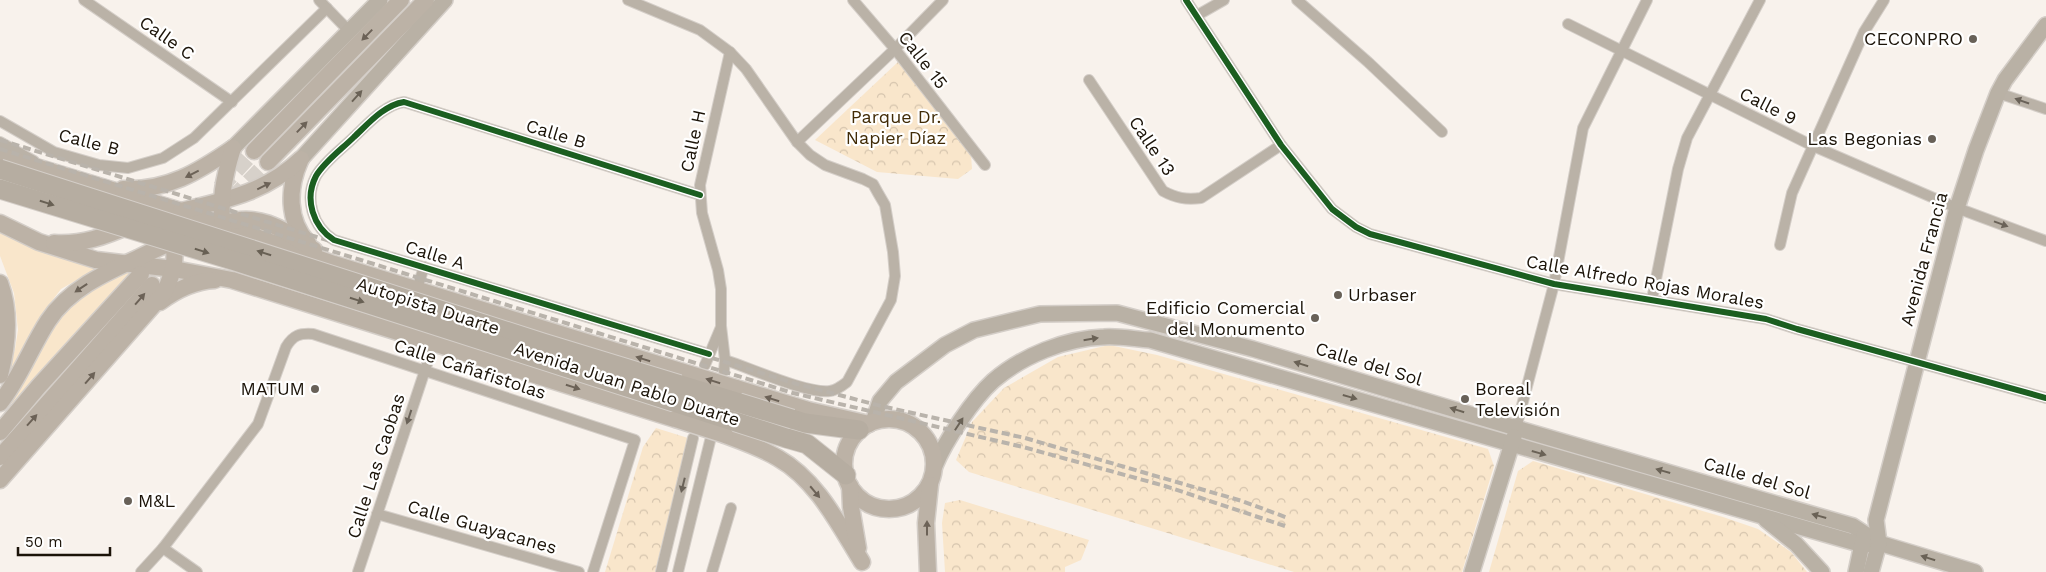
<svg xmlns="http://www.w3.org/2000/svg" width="2046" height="572" font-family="'Work Sans',sans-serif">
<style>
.green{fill:#f9e6cb}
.park{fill:url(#park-crowns)}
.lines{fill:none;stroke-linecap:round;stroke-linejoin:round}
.primary-tunnel{stroke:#d7d1ca;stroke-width:16;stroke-dasharray:16 8;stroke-linecap:butt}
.street-casing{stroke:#d4cec8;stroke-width:12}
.secondary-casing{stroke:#d4cec8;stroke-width:18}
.primary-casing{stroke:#d4cec8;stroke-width:19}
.highway-casing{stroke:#d4cec8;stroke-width:21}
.street{stroke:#bab2a7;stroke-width:10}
.secondary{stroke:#b9b1a5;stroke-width:15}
.primary{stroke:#bcb2a6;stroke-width:16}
.highway{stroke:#b6ada1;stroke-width:19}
.rail{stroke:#b9b3ab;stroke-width:4;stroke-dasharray:8 4;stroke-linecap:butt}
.primary-bridge-casing{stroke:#d4cec8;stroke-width:19;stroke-linecap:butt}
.highway-bridge-casing{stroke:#d4cec8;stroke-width:21;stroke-linecap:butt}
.primary-bridge{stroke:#bcb2a6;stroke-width:16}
.highway-bridge{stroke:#b6ada1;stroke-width:19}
.cycleway-casing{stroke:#fff;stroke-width:9}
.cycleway{stroke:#1b5e20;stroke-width:6}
.oneway{fill:#6c6257}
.oneway2{fill:#6a6256}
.oneway3{fill:#6a6258}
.oneway4{fill:#686054}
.poi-dot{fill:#686158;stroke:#fff;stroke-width:2}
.labels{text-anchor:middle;stroke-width:4.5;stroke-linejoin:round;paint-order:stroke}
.street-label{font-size:18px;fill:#1b1308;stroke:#fff}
.poi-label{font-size:18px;fill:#1b1308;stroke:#fff;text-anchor:end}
.park-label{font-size:18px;fill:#412b06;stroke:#fff}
</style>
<defs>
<pattern id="park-crowns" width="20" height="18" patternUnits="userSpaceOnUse" patternTransform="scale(1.25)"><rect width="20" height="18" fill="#f9e6cb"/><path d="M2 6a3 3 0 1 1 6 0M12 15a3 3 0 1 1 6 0" fill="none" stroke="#d5c4ad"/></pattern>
</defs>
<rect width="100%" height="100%" fill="#f8f2ec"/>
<g class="green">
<path d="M 0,228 L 103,265 L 61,289 L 42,314 L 6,384 L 15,349 L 18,330 L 14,293 L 0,256 Z"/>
<path d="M 132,268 L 135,270 L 9,411 C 21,377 54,314 83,294 C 98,284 116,277 132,268 Z"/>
</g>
<g class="park">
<path d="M 899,61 L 970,140 L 972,169 L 958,179 L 877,172 L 815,140 Z"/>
<path d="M 1109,345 L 1157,355 L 1488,449 L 1494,466 L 1462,572 L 1294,572 L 969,472 L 956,460 L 972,422 L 1004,388 L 1058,357 Z"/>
<path d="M 656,428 L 688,438 L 655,572 L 605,572 L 643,447 Z"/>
<path d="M 1533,461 L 1723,517 L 1758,529 L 1791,552 L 1807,572 L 1489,572 L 1518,471 Z"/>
<path d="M 960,500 L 1089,540 L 1081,560 L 1065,567 L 1065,572 L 945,572 L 942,523 L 945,503 Z"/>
</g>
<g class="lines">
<g class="primary-tunnel">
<path d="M 220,188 L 254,151"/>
<path d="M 232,199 L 268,162"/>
</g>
<g class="street-casing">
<g id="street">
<path d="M 84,0 L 232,102"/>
<path d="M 319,0 L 349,31"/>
<path d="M 628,0 L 700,30 L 730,52 L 746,69 L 797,142 L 810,155 L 825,165 L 863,179 L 873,184 L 878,193 L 885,205 L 893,252 L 895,276 L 891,300 L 847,382 C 842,386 837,390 830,391 C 807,394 750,368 725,360"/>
<path d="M 853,0 L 895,49 L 985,165"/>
<path d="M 1186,0 L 1281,145 L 1332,209 L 1356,227 L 1370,234 L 1554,284 L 1766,319 L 1797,329 L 2046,398"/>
<path d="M 1297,0 L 1368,62 L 1442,132"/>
<path d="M 1196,16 L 1224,0"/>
<path d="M 1568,24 L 1813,146 L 1957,208 L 2046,241"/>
<path d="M 1089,80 L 1163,191 C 1176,198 1186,200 1201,198 L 1281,145"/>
<path d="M 1998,93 L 2046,109"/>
<path d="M 0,121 L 54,152 L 99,165 L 128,168 L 163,158 L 194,138 L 327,8"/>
<path d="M 0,142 L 34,161"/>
<path d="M 797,142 L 895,49 L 943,0"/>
<path d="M 700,195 L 404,102 C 384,105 368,124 354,137 C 342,149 325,161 316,176 C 304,199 313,227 334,240 L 709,354"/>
<path d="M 1780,245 L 1792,193 L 1864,32 L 1884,0"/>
<path d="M 417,289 L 424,267"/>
<path d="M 1652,299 L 1678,169 L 1687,138 L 1760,0"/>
<path d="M 705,365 L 721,327"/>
<path d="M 724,371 L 725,360 L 721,326 L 721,289 L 718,270 L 702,213 L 700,185 L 730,52"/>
<path d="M 1516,428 L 1554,284 L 1583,128 L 1647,0"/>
<path d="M 377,514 L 579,572"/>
<path d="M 163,548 L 197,572"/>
<path d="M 141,572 L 163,548 L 258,424 L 286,347 C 293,335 300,333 313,334 L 635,440 L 593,572"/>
<path d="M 358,572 L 434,343"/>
<path d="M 661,572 L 693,438"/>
<path d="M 678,572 L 710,441"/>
<path d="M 712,572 L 731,508"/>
</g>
</g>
<g class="secondary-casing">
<g id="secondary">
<path d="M 233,148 L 380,0"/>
<path d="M 301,159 L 445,0"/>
<path d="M 873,422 L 880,401 L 896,382 L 945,345 L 974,330 L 1040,314 L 1117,313 L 1253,349 L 1516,428 L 1853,526 L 1879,543 L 1975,572"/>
<path d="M 935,466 C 945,441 973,399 993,381 C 1022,356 1066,338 1104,337 C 1119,336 1135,339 1150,340 L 1849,541 L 1863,545 L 1879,543"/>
<path d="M 1766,520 L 1796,544 L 1822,572"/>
<path d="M 1472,572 L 1514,437"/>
<path d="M 1856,572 L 1864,535"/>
<path d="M 1871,572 L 1879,543 L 1876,520 L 1957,208 L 1976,150 L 1998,93 L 2005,80 L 2046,25"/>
</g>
</g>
<g class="primary-casing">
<g id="primary">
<path d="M 254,151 L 401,0"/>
<path d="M 0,156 L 181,211 L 334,264 L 690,374"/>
<path d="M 300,161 C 288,188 287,220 308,243"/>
<path d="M 268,162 L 426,0"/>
<path d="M 123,189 C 167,191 198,172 233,148"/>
<path d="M 181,211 C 227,200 266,192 301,159"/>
<path d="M 0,223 L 39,242 L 96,260 L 174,269 L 232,280 L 675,419"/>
<path d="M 222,224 C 260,211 284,230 314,250"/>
<path d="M 224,234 C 218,204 224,177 233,148"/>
<path d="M 54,243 C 82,245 106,236 131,225"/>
<path d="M 0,283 C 11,313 8,344 0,375"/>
<path d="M 160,302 C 176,290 195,281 215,280"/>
<path d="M 736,388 L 808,410 L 869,424"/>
<path d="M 0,403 C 20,378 31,347 48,321 C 69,289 105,273 138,258 C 152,251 166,244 180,239"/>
<circle cx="889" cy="464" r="45"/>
<path d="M 0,432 L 39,386 L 141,274"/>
<path d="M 725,435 C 744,442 761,448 778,458 C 817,480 839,525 862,562"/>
<path d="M 0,457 L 152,285"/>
<path d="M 0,480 L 164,293 C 174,272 179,254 169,232"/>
<path d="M 850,486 L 851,507 L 858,548"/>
<path d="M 928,572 L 926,523 L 930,485"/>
</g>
</g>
<g class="highway-casing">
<g id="highway">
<path d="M 792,419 L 805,423 L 859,430"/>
<path d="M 786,438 L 807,444 L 846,475"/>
</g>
</g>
<use href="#street" class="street"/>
<use href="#secondary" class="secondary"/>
<use href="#primary" class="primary"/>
<use href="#highway" class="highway"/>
<g class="rail">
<path d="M 0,140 L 797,384 L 881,406 L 1025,438 L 1242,501 L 1288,518"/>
<path d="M 0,149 L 793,393 L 1023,447 L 1165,486 L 1285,526"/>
</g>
<g class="primary-bridge-casing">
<g id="primary-bridge">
<path d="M 690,374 L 736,388"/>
<path d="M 675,419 L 725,435"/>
</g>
</g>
<g class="highway-bridge-casing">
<g id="highway-bridge">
<path d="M 0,169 L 543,343 L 792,419"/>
<path d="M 0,189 L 235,261 L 786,438"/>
</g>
</g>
<use href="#primary-bridge" class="primary-bridge"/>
<use href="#highway-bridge" class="highway-bridge"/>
<g class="cycleway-casing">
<g id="cycleway">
<path d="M 1186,0 L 1281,145 L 1332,209 L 1356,227 L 1370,234 L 1554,284 L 1766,319 L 1797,329 L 2046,398"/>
<path d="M 700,195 L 404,102 C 384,105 368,124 354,137 C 342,149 325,161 316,176 C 304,199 313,227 334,240 L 709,354"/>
</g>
</g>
<use href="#cycleway" class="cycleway"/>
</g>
<defs><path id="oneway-solid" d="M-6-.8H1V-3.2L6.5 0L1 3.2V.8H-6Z" transform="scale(1.25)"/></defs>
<g class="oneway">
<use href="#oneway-solid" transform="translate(367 35) rotate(134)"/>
<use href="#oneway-solid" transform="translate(302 127) rotate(-46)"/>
<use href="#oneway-solid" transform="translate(192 174) rotate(153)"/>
<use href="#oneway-solid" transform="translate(264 186) rotate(-26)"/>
<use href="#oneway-solid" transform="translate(81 288) rotate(146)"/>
<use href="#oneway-solid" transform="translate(140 299) rotate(-49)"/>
<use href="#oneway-solid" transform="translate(643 359) rotate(-163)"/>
<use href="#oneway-solid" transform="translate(90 378) rotate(-49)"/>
<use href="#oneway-solid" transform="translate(713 381) rotate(-163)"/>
<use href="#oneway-solid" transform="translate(573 387) rotate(18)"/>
<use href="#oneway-solid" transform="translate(772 399) rotate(-163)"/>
<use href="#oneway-solid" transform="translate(32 420) rotate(-48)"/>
<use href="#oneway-solid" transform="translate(815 492) rotate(50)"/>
<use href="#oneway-solid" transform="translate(927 528) rotate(-90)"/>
</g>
<g class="oneway2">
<use href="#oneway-solid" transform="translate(357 96) rotate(-48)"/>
<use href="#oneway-solid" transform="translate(1091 339) rotate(-9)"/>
<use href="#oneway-solid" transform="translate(1301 364) rotate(-163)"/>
<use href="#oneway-solid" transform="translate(1350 397) rotate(16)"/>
<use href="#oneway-solid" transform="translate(1457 410) rotate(-163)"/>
<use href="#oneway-solid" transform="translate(959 424) rotate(-57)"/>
<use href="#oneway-solid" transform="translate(1539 453) rotate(16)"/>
<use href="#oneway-solid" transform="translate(1663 471) rotate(-164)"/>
<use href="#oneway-solid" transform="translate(1819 516) rotate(-164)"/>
<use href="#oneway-solid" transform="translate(1928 558) rotate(-163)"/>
</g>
<g class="oneway3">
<use href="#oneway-solid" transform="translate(2022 101) rotate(-161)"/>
<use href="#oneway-solid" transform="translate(2001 224) rotate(20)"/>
<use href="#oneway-solid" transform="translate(409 417) rotate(108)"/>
<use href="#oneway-solid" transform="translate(683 485) rotate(104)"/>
</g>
<g class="oneway4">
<use href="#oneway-solid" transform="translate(47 203) rotate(17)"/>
<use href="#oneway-solid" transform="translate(202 251) rotate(17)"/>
<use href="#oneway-solid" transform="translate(264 253) rotate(-162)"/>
<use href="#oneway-solid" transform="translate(357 300) rotate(18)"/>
</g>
<g class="poi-dot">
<circle cx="1973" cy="39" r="5"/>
<circle cx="1932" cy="139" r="5"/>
<circle cx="1338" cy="295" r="5"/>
<circle cx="1315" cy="318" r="5"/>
<circle cx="315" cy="389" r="5"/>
<circle cx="1465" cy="399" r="5"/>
<circle cx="128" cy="501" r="5"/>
</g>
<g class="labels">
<g class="street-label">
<text transform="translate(167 38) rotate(35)" y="6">Calle C</text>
<text transform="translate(923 60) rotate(52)" y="6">Calle 15</text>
<text transform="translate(1768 106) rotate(27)" y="6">Calle 9</text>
<text transform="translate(556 134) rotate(17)" y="6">Calle B</text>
<text transform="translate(693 141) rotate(-78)" y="6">Calle H</text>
<text transform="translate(89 142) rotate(14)" y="6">Calle B</text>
<text transform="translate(1152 146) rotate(56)" y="6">Calle 13</text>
<text transform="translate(435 255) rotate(17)" y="6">Calle A</text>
<text transform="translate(1924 259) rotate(-75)" y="6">Avenida Francia</text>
<text transform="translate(1645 282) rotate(10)" y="6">Calle Alfredo Rojas Morales</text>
<text transform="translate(428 306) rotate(18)" y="6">Autopista Duarte</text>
<text transform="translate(1369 364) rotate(17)" y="6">Calle del Sol</text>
<text transform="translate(470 369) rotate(18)" y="6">Calle Cañafistolas</text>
<text transform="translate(627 384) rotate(18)" y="6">Avenida Juan Pablo Duarte</text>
<text transform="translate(376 466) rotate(-72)" y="6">Calle Las Caobas</text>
<text transform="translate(1757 478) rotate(16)" y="6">Calle del Sol</text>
<text transform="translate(482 527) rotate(16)" y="6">Calle Guayacanes</text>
</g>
<g class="poi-label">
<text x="1963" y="45">CECONPRO</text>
<text x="1922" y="145">Las Begonias</text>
<text x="1348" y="301" text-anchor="start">Urbaser</text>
<text x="1305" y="314">Edificio Comercial<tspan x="1305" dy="21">del Monumento</tspan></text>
<text x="305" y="395">MATUM</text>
<text x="1475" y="395" text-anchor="start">Boreal<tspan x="1475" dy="21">Televisión</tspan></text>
<text x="138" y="507" text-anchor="start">M&amp;L</text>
</g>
<g class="park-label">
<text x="896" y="123">Parque Dr.<tspan x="896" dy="21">Napier Díaz</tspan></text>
</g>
</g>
<path d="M18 547v8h92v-8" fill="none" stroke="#1b1308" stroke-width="2.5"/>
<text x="25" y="547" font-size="15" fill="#1b1308" stroke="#ffffff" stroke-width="4" paint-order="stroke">50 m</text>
</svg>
